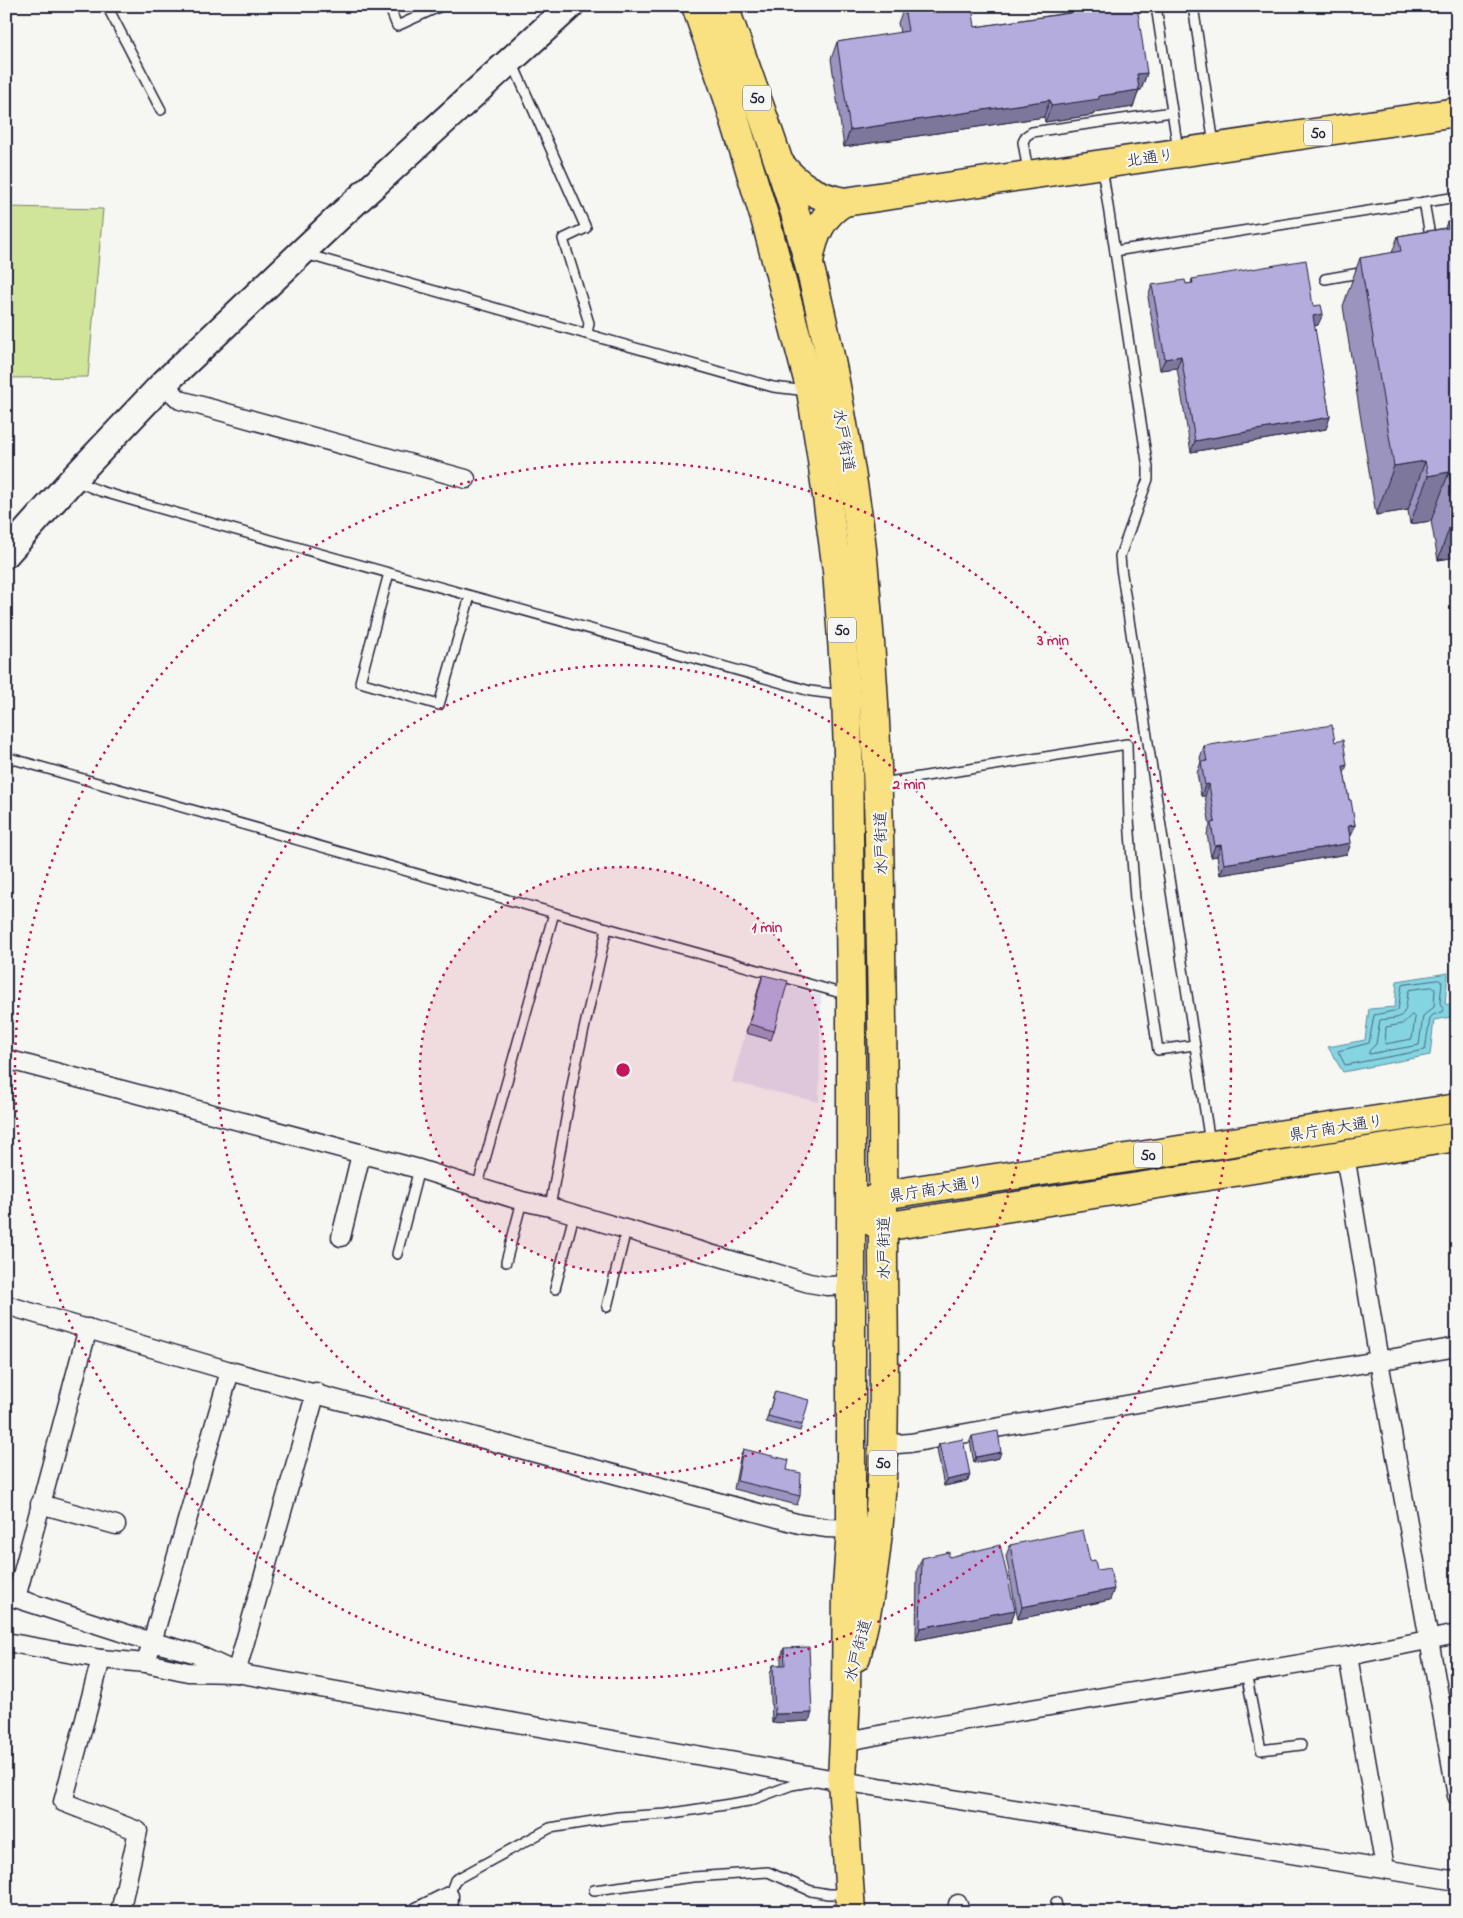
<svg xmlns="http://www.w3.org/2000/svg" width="1463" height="1918" font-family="'Indie Flower','Klee One',sans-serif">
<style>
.built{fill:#e2e0ec}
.green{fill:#d0e59a;stroke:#79846a}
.water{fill:#85d4e2;stroke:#5d8d9f}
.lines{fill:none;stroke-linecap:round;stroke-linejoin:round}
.shore{stroke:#4a697e;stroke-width:1}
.lane-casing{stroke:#22223b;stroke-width:12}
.street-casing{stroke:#22223b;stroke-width:21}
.secondary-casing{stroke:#22223b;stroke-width:30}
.primary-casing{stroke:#22223b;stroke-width:31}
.lane{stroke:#f6f6f2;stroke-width:9}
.street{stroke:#f6f6f2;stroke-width:18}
.secondary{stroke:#f6f6f2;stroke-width:26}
.primary{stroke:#f9e181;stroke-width:28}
.wall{fill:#9a94be;stroke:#22223b}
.shaded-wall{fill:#7d789b;stroke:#22223b}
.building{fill:#b3acdd;stroke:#22223b}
.ring{fill:none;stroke:#c2185b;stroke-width:2.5;stroke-dasharray:2.5 5}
.labels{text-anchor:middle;stroke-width:4.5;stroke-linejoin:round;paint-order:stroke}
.shield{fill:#f6f6f2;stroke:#626272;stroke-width:1}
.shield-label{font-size:15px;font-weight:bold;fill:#22223b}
.street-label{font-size:16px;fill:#22223b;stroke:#f6f6f2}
.centre{fill:#c2185b;stroke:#f6f6f2;stroke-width:2.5}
.ring-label{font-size:15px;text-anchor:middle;font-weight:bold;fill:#c2185b;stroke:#f6f6f2;stroke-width:4.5;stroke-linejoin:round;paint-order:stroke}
</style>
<rect width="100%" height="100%" fill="#f6f6f2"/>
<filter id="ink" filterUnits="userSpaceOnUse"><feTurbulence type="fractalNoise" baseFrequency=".02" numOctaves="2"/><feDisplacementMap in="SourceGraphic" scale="10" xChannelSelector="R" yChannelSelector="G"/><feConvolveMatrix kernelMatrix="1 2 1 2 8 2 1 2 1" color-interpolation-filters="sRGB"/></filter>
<g filter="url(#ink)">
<path class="built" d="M 760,978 L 821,995 L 819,1102 L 732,1082 Z"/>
<path class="green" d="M 6,207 L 103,209 L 88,377 L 6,378 Z"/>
<path class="water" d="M 1448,973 L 1445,1004 L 1457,1005 L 1457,1016 L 1434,1020 L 1430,1055 L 1343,1072 L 1328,1047 L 1365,1040 L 1369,1009 L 1395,1007 L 1397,981 Z"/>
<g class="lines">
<g class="shore">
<path d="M 1439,980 L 1442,982 L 1440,1003 L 1444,1011 L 1433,1015 L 1430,1018 L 1425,1050 L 1345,1065 L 1338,1051 L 1369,1043 L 1374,1015 L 1398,1010 L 1402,985 Z"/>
<path d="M 1432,987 L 1435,989 L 1434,1007 L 1423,1016 L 1419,1045 L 1369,1054 L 1369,1051 L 1376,1044 L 1380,1020 C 1385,1019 1391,1019 1396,1018 C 1409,1015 1405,1000 1409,990 Z"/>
<path d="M 1412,1015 L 1415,1018 L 1412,1039 L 1385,1044 L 1386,1027 L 1402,1024 Z"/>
</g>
<g class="lane-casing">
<g id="lane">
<path d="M 107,6 L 161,110"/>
<path d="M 389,6 L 397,26 L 441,6"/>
<path d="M 1156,6 L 1178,150"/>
<path d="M 1193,6 L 1214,144"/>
<path d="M 512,62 L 586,228 L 563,239 L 589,323 L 587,334"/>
<path d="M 1102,167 L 1148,468 L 1148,479 L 1120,556 L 1121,568 L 1210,1143"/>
<path d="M 1028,172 L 1023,142 L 1026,136 L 1032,132 L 1172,112"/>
<path d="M 1424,202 L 1431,241"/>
<path d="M 1115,251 L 1457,197"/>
<path d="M 305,254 L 773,387 L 808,391"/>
<path d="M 1325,279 L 1365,272"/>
<path d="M 75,481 L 100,491 C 336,560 574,623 810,691 L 842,695"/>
<path d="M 389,573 L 360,682 L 439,705 L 470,596"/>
<path d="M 6,757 L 607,928 L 848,995"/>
<path d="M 882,783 L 1127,744 L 1129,819 L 1135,899 L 1158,1050 L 1194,1045"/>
<path d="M 477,1188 L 554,913"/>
<path d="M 550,1207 L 575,1069 L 607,928"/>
<path d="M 397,1254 L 419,1169"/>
<path d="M 506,1262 L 522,1201"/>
<path d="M 555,1289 L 574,1215"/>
<path d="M 607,1307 L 626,1230"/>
<path d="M 1246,1673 L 1261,1750 L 1301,1745"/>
<path d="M 594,1890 L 693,1877 L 768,1872 L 811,1891 L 828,1894 L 848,1894"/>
<path d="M 449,1896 L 455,1880 L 550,1828 L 618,1817 L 667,1814 L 749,1801 L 792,1785 L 815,1781"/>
<path d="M 1056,1902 L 1058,1912"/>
</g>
</g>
<g class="street-casing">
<g id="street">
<path d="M 163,384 L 180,400 L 466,479"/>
<path d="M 6,1059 L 419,1169 L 522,1201 L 550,1207 L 809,1283 L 827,1286 L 851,1285"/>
<path d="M 1345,1155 L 1379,1361 L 1457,1796"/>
<path d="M 341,1237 L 361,1154"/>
<path d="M 6,1305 L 230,1371 L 800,1524 L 827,1528 L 851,1529"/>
<path d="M 884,1445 L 910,1443 L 1457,1347"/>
<path d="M 40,1504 L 116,1525"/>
<path d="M 6,1595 L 152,1642 L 194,1653 L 231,1670"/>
<path d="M 16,1598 L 88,1328"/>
<path d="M 6,1642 L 101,1659 L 146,1663 L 188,1672 L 236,1673 L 842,1781 L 1457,1881"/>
<path d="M 1348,1656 L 1385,1868"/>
<path d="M 101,1659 L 63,1802 L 138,1831 L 120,1912"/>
<path d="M 146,1663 L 230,1371"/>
<path d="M 236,1673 L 316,1392"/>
<path d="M 843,1742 L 889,1733 L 1348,1656 L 1457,1634"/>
<path d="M 958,1904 L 960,1912"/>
<path d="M 417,1912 L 449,1896 L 448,1912"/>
</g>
</g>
<g class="secondary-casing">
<path id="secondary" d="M 6,554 L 72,480 L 163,384 L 340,216 L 570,6"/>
</g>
<g class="primary-casing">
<g id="primary">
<path d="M 696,6 L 728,98 L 766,222 L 811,391 L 821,453 L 837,570 L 846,695 L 848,753 L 851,995 L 851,1529 L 847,1587 L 846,1694 L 842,1781 L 851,1912"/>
<path d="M 724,6 C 748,75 774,143 795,213 C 824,312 843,415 858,517 C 863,550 865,584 868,618 C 876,710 879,802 880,895 C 882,1004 884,1113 883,1222 C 882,1367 894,1515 856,1657"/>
<path d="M 781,165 C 798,186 817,197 844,202 L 1457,112"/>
<path d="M 809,263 C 812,238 821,215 844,202"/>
<path d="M 868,1202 L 883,1195 L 1457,1108"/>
<path d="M 867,1219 L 883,1227 L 1457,1137"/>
</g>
</g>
<use href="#lane" class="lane"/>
<use href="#street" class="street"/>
<use href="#secondary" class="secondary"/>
<use href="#primary" class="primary"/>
</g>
<g class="wall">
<path d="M 904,7 L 975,27 L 1067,13 L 1069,8 L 1085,9 L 1147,73 L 1141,90 L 1139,90 L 1133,107 L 1094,113 L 1093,115 L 1045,122 L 1044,117 L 844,147 L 831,59 L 837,42 L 900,33 L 898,23 Z"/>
<path d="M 1457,221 L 1457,557 L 1438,560 L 1431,521 L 1410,524 L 1408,510 L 1376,515 L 1343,306 L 1360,258 L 1392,253 L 1398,236 L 1445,228 L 1447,222 Z"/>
<path d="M 1192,279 L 1313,306 L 1318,325 L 1314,326 L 1330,417 L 1326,429 L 1191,452 L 1177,368 L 1160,370 L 1148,297 L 1152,285 L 1186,284 L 1191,284 Z"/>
<path d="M 1335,742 L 1344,772 L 1349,800 L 1355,825 L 1351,836 L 1350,836 L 1351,843 L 1347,854 L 1220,875 L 1217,856 L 1211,857 L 1207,834 L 1210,826 L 1205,796 L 1201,796 L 1197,773 L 1201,762 L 1200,758 L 1204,746 Z"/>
<path d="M 763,975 L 774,1031 L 771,1040 L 746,1033 L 760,983 Z"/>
<path d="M 775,1391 L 802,1425 L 800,1431 L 766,1422 Z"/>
<path d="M 972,1436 L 999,1458 L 974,1463 L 970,1441 Z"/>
<path d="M 939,1444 L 968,1481 L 944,1486 L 937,1450 Z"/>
<path d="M 743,1449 L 787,1470 L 800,1496 L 797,1505 L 734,1489 L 740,1458 Z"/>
<path d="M 1010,1545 L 1090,1561 L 1097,1570 L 1110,1600 L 1018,1619 L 1006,1556 Z"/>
<path d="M 949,1557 L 1015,1610 L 1011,1622 L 916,1640 L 917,1570 L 922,1558 Z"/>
<path d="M 784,1648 L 809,1721 L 772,1723 L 770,1674 L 773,1665 L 781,1665 L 781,1657 Z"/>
</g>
<g class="shaded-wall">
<path d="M 1147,73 L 1141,90 L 1131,91 L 1137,74 Z"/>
<path d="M 1139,90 L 1133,107 L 1094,113 L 1093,115 L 1045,122 L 1051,106 L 1099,96 Z"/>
<path d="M 1050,100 L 1044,117 L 844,147 L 850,130 Z"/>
<path d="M 1323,314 L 1318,325 L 1308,327 L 1313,316 Z"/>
<path d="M 1181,356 L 1177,368 L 1160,370 L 1165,359 Z"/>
<path d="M 1330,417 L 1326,429 L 1191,452 L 1195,441 Z"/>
<path d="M 1425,461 L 1408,510 L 1376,515 L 1394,466 Z"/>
<path d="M 1449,472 L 1431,521 L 1410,524 L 1428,476 Z"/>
<path d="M 1457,511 L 1457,557 L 1438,560 L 1455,512 Z"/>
<path d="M 1347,765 L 1343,776 L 1343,766 Z"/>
<path d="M 1209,784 L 1205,796 L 1201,796 L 1205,785 Z"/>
<path d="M 1355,825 L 1351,836 L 1344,837 L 1348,826 Z"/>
<path d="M 1351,843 L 1347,854 L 1220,875 L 1224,864 Z"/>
<path d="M 1221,845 L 1217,856 L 1211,857 L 1215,846 Z"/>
<path d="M 1001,1452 L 999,1458 L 974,1463 L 976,1457 Z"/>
<path d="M 970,1475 L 968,1481 L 944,1486 L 947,1480 Z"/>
<path d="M 1114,1589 L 1110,1600 L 1018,1619 L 1022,1607 Z"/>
<path d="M 1015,1610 L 1011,1622 L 916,1640 L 920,1628 Z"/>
<path d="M 812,1713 L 809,1721 L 772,1723 L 775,1714 Z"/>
</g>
<g class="building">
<path d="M 908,6 L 972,6 L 975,27 L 1070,13 L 1069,8 L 1079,6 L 1085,6 L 1085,9 L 1101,6 L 1137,6 L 1147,73 L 1137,74 L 1139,90 L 1099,96 L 1099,99 L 1051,106 L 1050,100 L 850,130 L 837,42 L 908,31 L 904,7 Z"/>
<path d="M 1457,221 L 1457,511 L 1455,512 L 1449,472 L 1428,476 L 1425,461 L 1394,466 L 1360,258 L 1401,251 L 1398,236 L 1448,228 L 1447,222 Z"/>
<path d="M 1306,260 L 1313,306 L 1321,305 L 1323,314 L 1313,316 L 1330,417 L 1195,441 L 1181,356 L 1165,359 L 1152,285 L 1185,280 L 1186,284 L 1193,283 L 1192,279 Z"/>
<path d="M 1332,725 L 1335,742 L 1343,740 L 1347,765 L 1343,766 L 1349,800 L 1351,800 L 1355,825 L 1348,826 L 1351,843 L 1224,864 L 1221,845 L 1215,846 L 1211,823 L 1215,822 L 1209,784 L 1205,785 L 1201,762 L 1207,761 L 1204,746 Z"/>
<path d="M 763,975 L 788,981 L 774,1031 L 749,1024 Z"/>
<path d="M 775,1391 L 809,1400 L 802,1425 L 768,1416 Z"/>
<path d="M 998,1431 L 1001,1452 L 976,1457 L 972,1436 Z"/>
<path d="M 963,1439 L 970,1475 L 947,1480 L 939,1444 Z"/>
<path d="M 743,1449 L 789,1460 L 787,1470 L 801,1473 L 800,1496 L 737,1481 Z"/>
<path d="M 1083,1530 L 1090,1561 L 1095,1560 L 1097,1570 L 1110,1568 L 1114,1589 L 1022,1607 L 1010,1545 Z"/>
<path d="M 1000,1545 L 1015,1610 L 920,1628 L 922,1558 L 949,1552 L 949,1557 Z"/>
<path d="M 809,1647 L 812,1713 L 775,1714 L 773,1665 L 785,1665 L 784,1648 Z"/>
</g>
</g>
<circle cx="623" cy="1070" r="203" fill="#c2185b" fill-opacity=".12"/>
<g class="ring">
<circle cx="623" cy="1070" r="203"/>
<circle cx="623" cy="1070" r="405"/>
<circle cx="623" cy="1070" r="608"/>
</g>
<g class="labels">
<g class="shield">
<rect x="743" y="85.5" width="28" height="25" rx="4"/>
<rect x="1304" y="120.5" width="28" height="25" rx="4"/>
<rect x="828" y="617.5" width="28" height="25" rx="4"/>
<rect x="1134" y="1142.5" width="28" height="25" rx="4"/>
<rect x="869" y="1450.5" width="28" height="25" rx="4"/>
</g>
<g class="shield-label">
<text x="757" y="103">50</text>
<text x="1318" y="138">50</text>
<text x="842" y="635">50</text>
<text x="1148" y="1160">50</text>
<text x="883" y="1468">50</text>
</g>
<g class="street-label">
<text transform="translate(1150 157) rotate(-8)" y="6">北通り</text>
<text transform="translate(845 440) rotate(80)" y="6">水戸街道</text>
<text transform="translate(880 843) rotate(-91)" y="6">水戸街道</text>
<text transform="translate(1336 1127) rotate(-9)" y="6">県庁南大通り</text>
<text transform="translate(936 1188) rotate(-9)" y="6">県庁南大通り</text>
<text transform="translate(883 1248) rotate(-90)" y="6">水戸街道</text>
<text transform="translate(857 1650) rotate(-75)" y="6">水戸街道</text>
</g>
</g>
<circle cx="623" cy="1070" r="8" class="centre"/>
<g class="ring-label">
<text x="1053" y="645">3 min</text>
<text x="909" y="789">2 min</text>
<text x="767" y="932">1 min</text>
</g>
<rect width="1463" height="1918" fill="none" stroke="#f6f6f2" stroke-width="25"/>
<rect x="12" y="12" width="1438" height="1893" fill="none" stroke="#22223b" stroke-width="2" filter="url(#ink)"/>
</svg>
